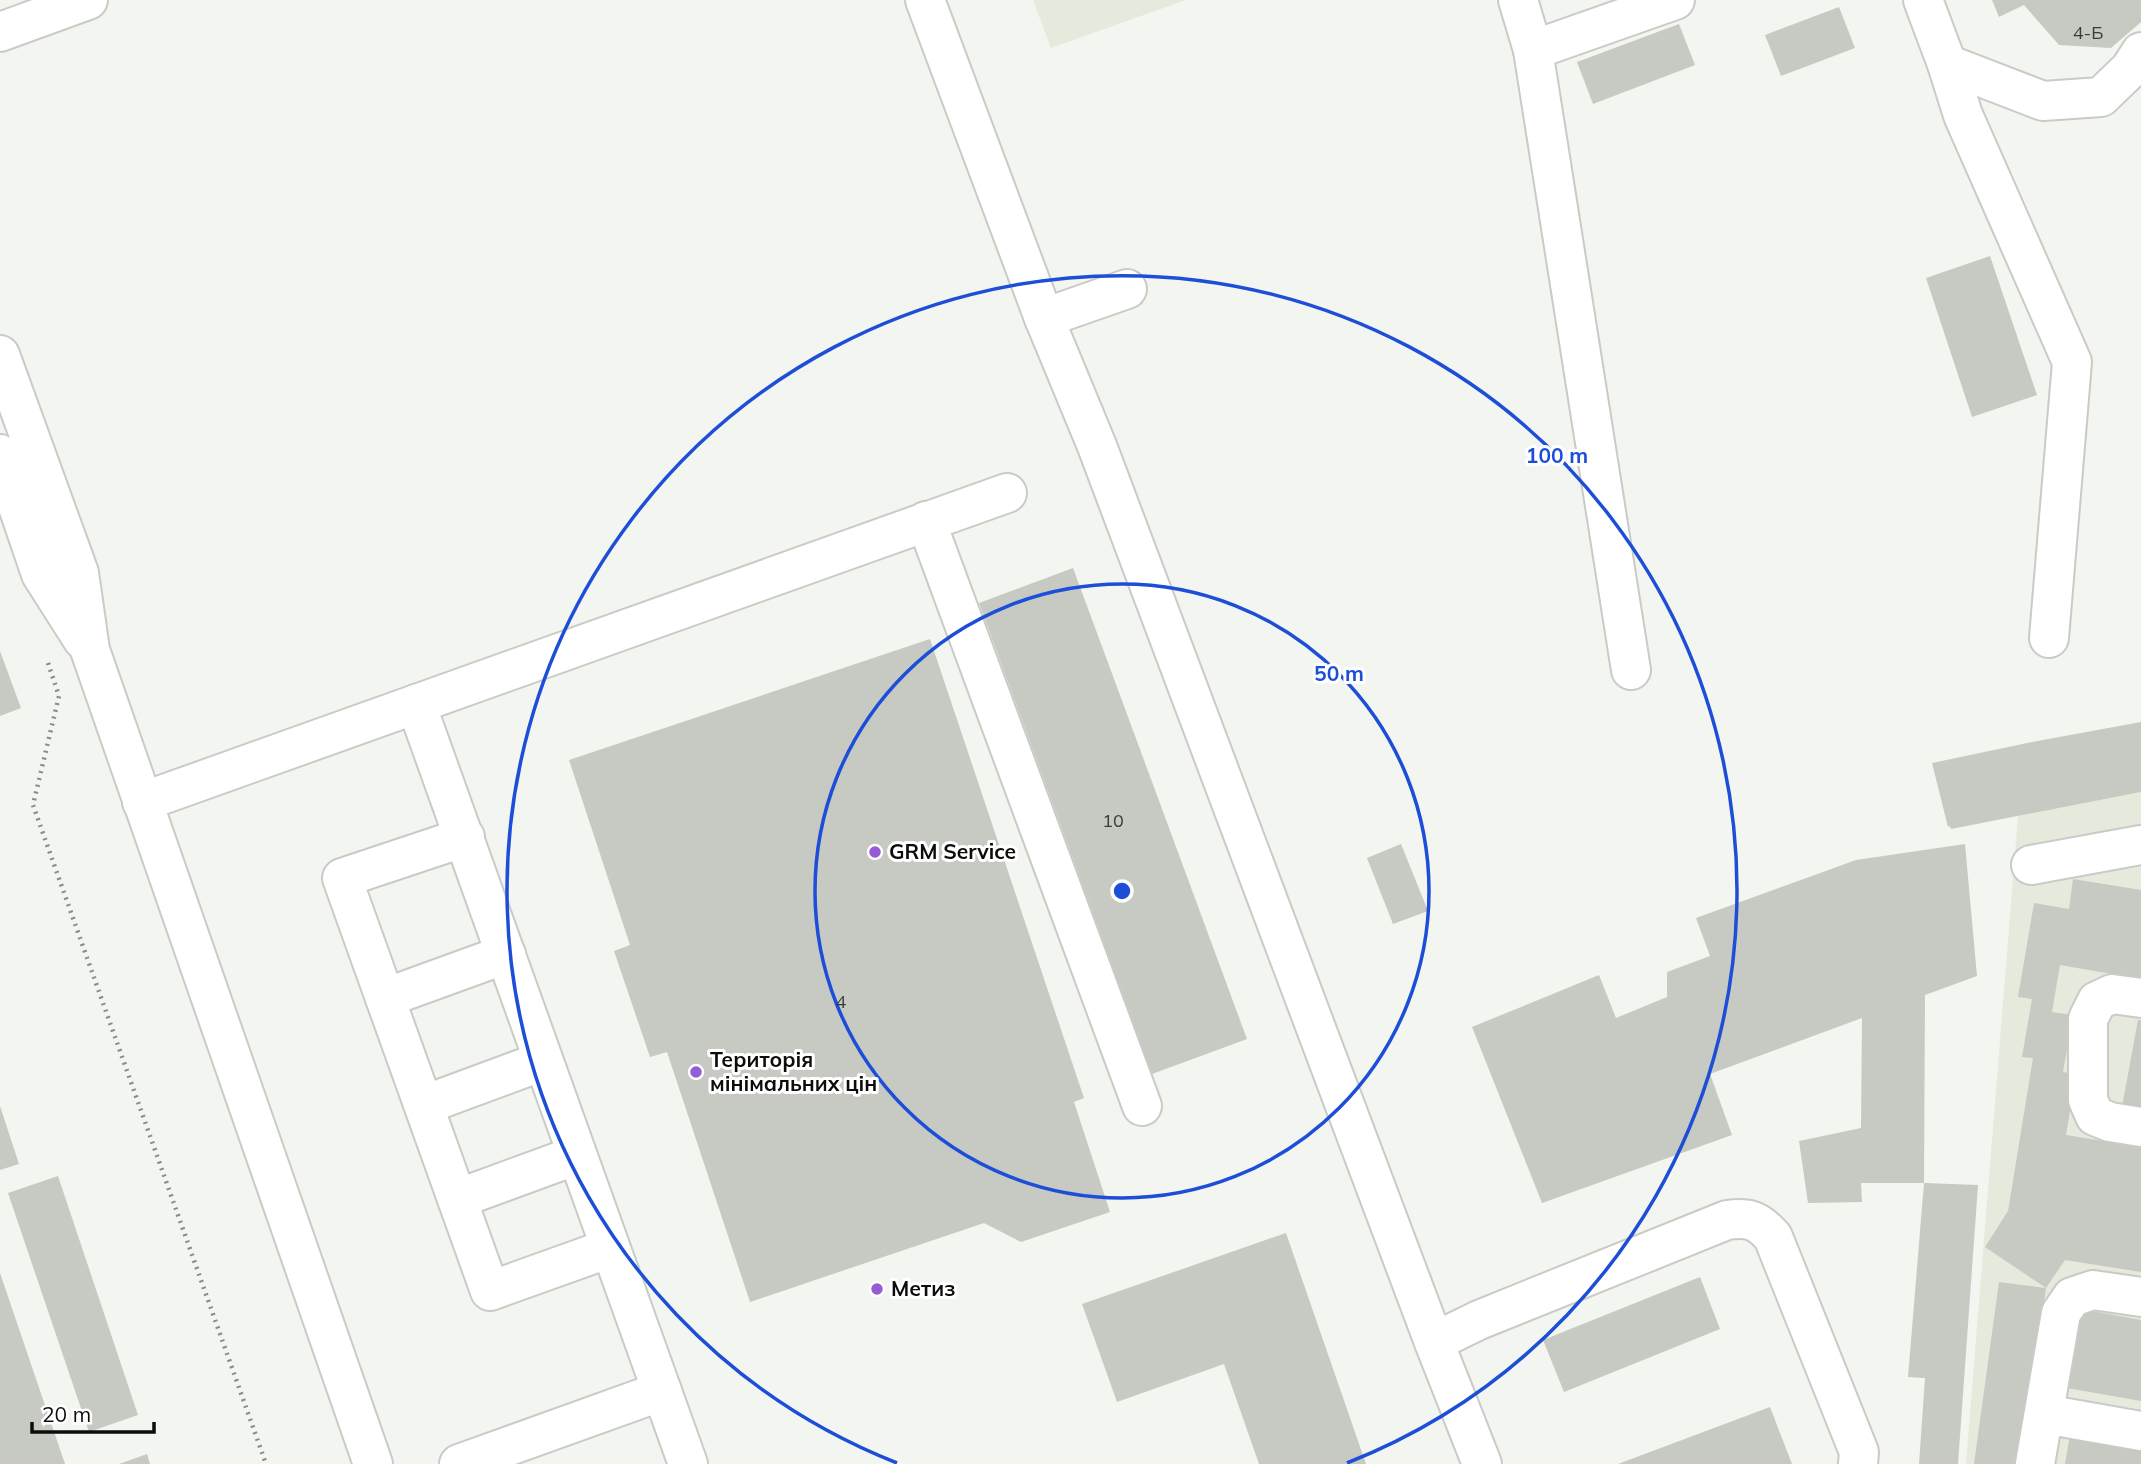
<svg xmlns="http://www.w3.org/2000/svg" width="2141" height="1464" font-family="Mulish,sans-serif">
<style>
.built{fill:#e5eadd}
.building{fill:#c7c9c3}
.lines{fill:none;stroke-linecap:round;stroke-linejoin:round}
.minor-casing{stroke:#c9cbc6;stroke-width:42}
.highway-casing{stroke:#c9cbc6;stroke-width:42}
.path{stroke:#8b8c89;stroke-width:4.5;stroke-dasharray:2 5;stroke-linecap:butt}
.minor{stroke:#fff;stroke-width:38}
.highway{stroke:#fff;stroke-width:38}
.ring{fill:none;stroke:#1d4ed8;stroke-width:3.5}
.poi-dot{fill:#965cd4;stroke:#fff;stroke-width:2.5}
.labels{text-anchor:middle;stroke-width:6;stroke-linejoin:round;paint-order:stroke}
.number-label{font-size:18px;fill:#3b3c39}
.poi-label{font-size:21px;font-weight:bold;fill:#0c0d0b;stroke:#fff;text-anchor:start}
.centre{fill:#1d4ed8;stroke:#fff;stroke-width:3.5}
.ring-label{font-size:21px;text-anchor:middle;font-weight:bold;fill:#1d4ed8;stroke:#fff;stroke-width:6;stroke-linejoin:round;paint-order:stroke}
</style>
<rect width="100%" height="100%" fill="#f3f5f0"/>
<g class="built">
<path d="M 1033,0 L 1186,0 L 1051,48 Z"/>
<path d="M 2141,792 L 2141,1464 L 1966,1464 L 2018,816 Z"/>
</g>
<g class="building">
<path d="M 1992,0 L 2141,0 L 2141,22 L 2111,48 L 2059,45 L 2024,5 L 1999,17 Z"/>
<path d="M 1839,7 L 1855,48 L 1781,76 L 1765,35 Z"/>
<path d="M 1679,24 L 1695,65 L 1593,104 L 1577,62 Z"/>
<path d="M 1990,256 L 2037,395 L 1972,417 L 1926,278 Z"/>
<path d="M 1073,568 L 1247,1039 L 1152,1074 L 979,603 Z"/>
<path d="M 930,639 L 1084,1098 L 1074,1102 L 1110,1212 L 1021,1242 L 984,1223 L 750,1302 L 667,1052 L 650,1057 L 614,951 L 630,945 L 569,760 Z"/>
<path d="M 0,651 L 21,708 L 0,716 Z"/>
<path d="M 2141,722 L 2141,792 L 1951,829 L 1950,826 L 1948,827 L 1932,763 L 2032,742 Z"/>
<path d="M 1401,844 L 1428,911 L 1393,924 L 1367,858 Z"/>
<path d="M 1965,844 L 1977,976 L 1925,995 L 1924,1183 L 1978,1185 L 1958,1464 L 1919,1464 L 1925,1378 L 1908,1377 L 1924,1183 L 1861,1183 L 1862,1202 L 1808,1203 L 1799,1141 L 1861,1128 L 1862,1018 L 1710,1074 L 1732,1135 L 1542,1203 L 1472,1027 L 1599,975 L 1616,1018 L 1667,997 L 1667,972 L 1710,956 L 1696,918 L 1856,860 Z"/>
<path d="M 2073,879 L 2141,890 L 2141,979 L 2060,965 L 2052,1012 L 2073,1015 L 2063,1072 L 2076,1074 L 2066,1135 L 2141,1147 L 2141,1272 L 2065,1260 L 2046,1288 L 1985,1247 L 2008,1211 L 2033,1058 L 2022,1057 L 2032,999 L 2018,997 L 2034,903 L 2069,909 Z"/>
<path d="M 2138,1020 L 2141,1020 L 2141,1110 L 2122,1107 Z"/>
<path d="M 0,1106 L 19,1164 L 0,1170 Z"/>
<path d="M 58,1176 L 138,1415 L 89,1432 L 8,1193 Z"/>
<path d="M 1286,1233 L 1366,1464 L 1259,1464 L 1224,1364 L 1117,1402 L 1082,1304 Z"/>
<path d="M 0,1273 L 65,1464 L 0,1464 Z"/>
<path d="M 1700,1277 L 1720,1329 L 1564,1392 L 1543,1340 Z"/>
<path d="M 1999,1282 L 2046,1288 L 2022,1464 L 1974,1464 Z"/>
<path d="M 2081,1309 L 2141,1320 L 2141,1401 L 2067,1388 Z"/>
<path d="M 1770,1407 L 1792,1464 L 1618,1464 Z"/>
<path d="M 2070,1435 L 2141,1449 L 2141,1464 L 2065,1464 Z"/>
<path d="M 147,1454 L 150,1464 L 119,1464 Z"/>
</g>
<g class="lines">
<g class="minor-casing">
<g id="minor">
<path d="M 925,0 L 1044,318 L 1097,446 L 1434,1342 L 1482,1464"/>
<path d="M 1518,0 L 1533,50 L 1631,670"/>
<path d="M 1923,0 L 1947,64 L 1963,115 L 2072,362 L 2049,638"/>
<path d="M 1533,50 L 1675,0"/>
<path d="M 1947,64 L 2043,101 L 2101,97 L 2130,69 L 2141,52"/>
<path d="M 1044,318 L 1127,289"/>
<path d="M 0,355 L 79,573 L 90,650 L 373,1464"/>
<path d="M 0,454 L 41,574 L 83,640"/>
<path d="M 926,521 L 1142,1106"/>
<path d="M 416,704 L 688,1464"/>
<path d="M 142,802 L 1007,493"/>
<path d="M 465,837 L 342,878 L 490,1291 L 610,1248"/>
<path d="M 2031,865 L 2141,845"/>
<path d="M 385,998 L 506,954"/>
<path d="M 2141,998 L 2112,994 L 2097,1001 L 2088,1019 L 2088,1100 L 2095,1116 L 2110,1122 L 2141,1127"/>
<path d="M 424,1105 L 543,1061"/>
<path d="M 457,1199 L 577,1155"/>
<path d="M 1434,1342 L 1479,1320 L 1727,1220 C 1749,1217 1758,1220 1773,1237 L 1859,1452 L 1858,1464"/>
<path d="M 2044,1414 L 2141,1431"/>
<path d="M 459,1464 L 662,1391"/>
<path d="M 2035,1464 L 2061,1313 L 2072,1297 L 2093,1290 L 2141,1297"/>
</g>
</g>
<g class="highway-casing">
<path id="highway" d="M 0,32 L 88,0"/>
</g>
<path class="path" d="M 48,663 L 59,696 L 33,805 L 266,1464"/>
<use href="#minor" class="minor"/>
<use href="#highway" class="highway"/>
</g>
<g class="ring">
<circle cx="1122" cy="891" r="307"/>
<path d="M897 1463A615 615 0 1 1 1347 1463"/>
</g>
<g class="poi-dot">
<circle cx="875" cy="852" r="7"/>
<circle cx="696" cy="1072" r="7"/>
<circle cx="877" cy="1289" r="7"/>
</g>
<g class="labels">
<g class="number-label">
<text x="2088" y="39">4-Б</text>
<text x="1113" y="827">10</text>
<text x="841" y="1008">4</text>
</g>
<g class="poi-label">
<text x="889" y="859">GRM Service</text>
<text x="710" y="1067">Територія<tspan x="710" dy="24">мінімальних цін</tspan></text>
<text x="891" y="1296">Метиз</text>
</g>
</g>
<circle cx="1122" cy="891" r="10" class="centre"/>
<g class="ring-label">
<text x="1557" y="463">100 m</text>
<text x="1339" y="681">50 m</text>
</g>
<path d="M32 1422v10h122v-10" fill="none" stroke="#0c0d0b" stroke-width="3.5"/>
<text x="42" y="1422" font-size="21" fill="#0c0d0b" stroke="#ffffff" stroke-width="5" paint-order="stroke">20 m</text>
</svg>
